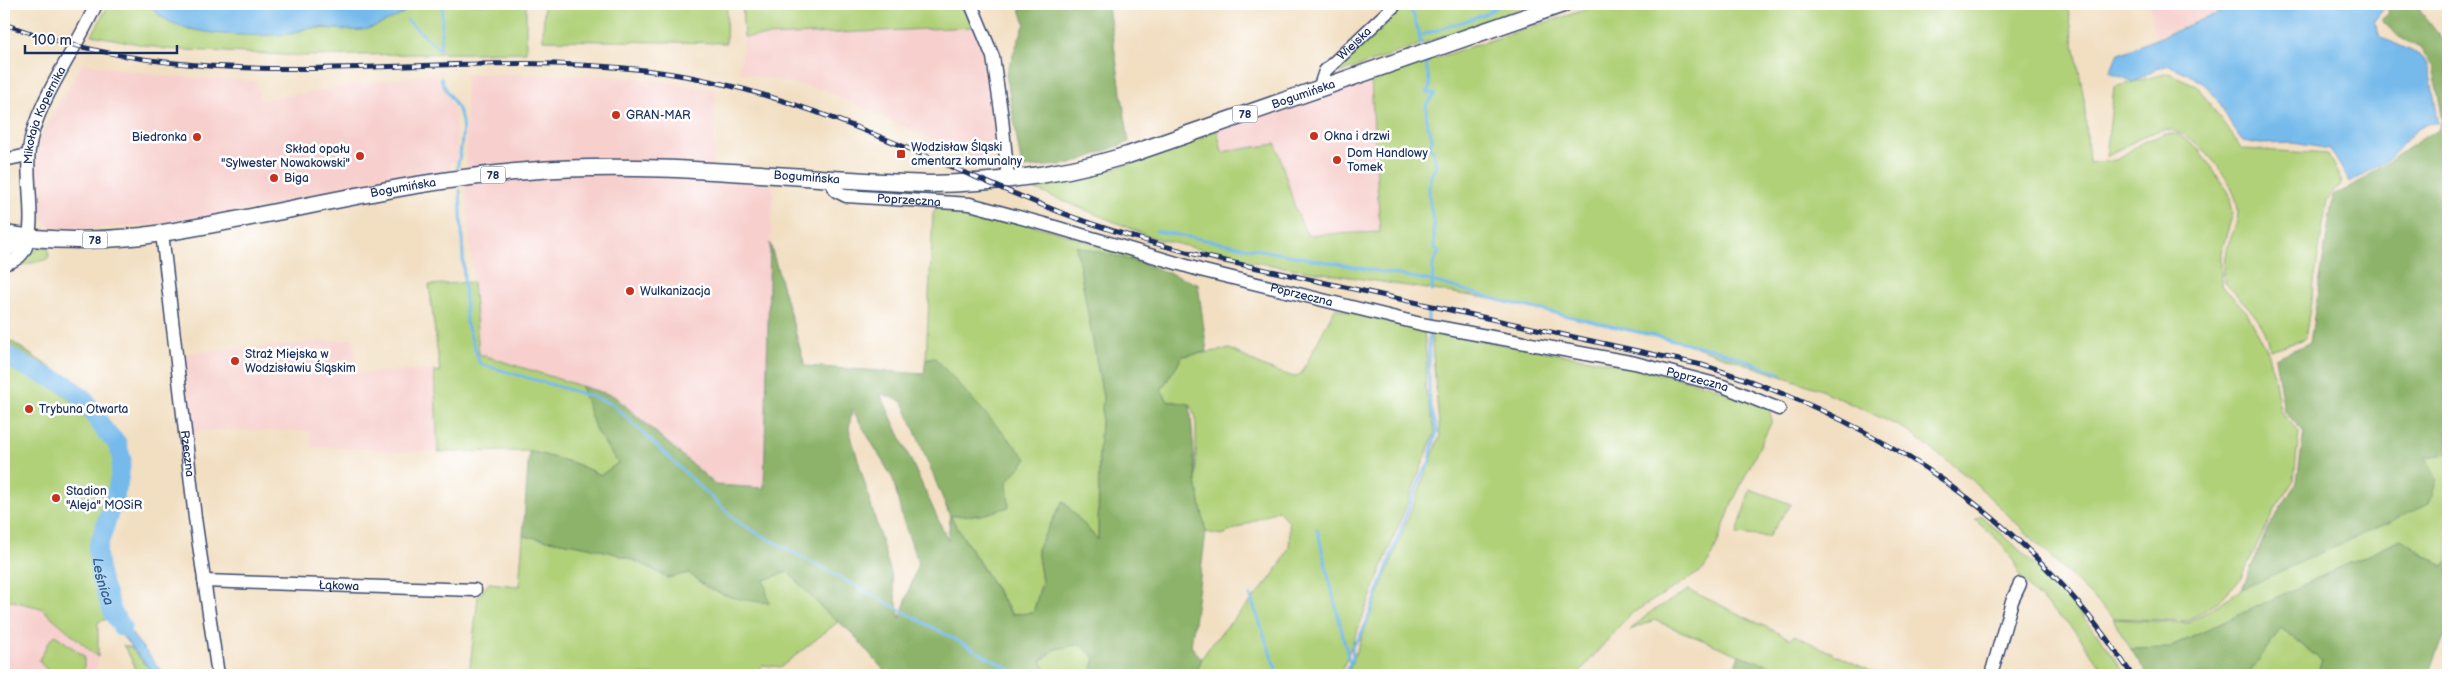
<svg xmlns="http://www.w3.org/2000/svg" width="2452" height="679" font-family="'Balsamiq Sans',sans-serif">
<style>
.built{fill:#f7d0ce}
.green{fill:#b1d179;stroke:#66806c}
.forest{fill:#8cb369;stroke:#547164;fill-rule:evenodd}
.water{fill:#74baeb;stroke:#4874a4}
.lines{fill:none;stroke-linecap:round;stroke-linejoin:round}
.stream{stroke:#74baeb;stroke-width:3}
.river{stroke:#74baeb;stroke-width:19}
.minor-casing{stroke:#3b496d;stroke-width:15}
.major-casing{stroke:#3b496d;stroke-width:19}
.minor{stroke:#fff;stroke-width:12}
.major{stroke:#fff;stroke-width:16}
.rail-casing{stroke:#1b2f5e;stroke-width:5}
.rail{stroke:#fff;stroke-width:3;stroke-dasharray:9;stroke-linecap:butt}
.poi-dot{fill:#c8321e;stroke:#fff;stroke-width:2}
.labels{text-anchor:middle;stroke-width:5;stroke-linejoin:round;paint-order:stroke}
.shield{fill:#fff;stroke:#5f6d8e;stroke-width:1}
.shield-label{font-size:11px;font-weight:bold;fill:#1b2f5e}
.street-label{font-size:12px;fill:#1b2f5e;stroke:#fff}
.poi-label{font-size:12px;fill:#1b2f5e;stroke:#fff;text-anchor:start}
.water-label{font-size:14px;font-style:italic;fill:#365988;stroke:#fff}
</style>
<rect width="100%" height="100%" fill="#fff"/>
<filter id="ink" filterUnits="userSpaceOnUse"><feTurbulence type="fractalNoise" baseFrequency=".02" numOctaves="2"/><feDisplacementMap in="SourceGraphic" scale="10" xChannelSelector="R" yChannelSelector="G"/><feConvolveMatrix kernelMatrix="1 2 1 2 8 2 1 2 1" color-interpolation-filters="sRGB"/></filter>
<filter id="wash" filterUnits="userSpaceOnUse"><feTurbulence type="fractalNoise" baseFrequency=".0096" numOctaves="4" result="noise"/><feDisplacementMap in="SourceGraphic" scale="20" xChannelSelector="R" yChannelSelector="G"/><feGaussianBlur stdDeviation="1.12" result="paint"/><feColorMatrix in="noise" values="0 0 0 0 0 0 0 0 0 0 0 0 0 0 0 0 0 1.4 0 .05"/><feComposite in="paint" operator="in"/></filter>
<g filter="url(#wash)">
<rect width="100%" height="100%" fill="#f2dfc2"/>
<g class="built">
<path d="M 2150,4 L 2238,4 L 2155,37 Z"/>
<path d="M 974,27 L 985,69 L 996,137 L 985,164 L 824,90 L 739,72 L 744,37 Z"/>
<path d="M 83,63 L 165,76 L 255,81 L 260,100 L 435,73 L 455,112 L 457,154 L 455,162 L 450,163 L 451,172 L 298,202 L 174,223 L 84,229 L 50,227 L 41,218 L 36,166 L 39,139 Z"/>
<path d="M 466,74 L 595,75 L 646,79 L 715,90 L 713,179 L 773,185 L 764,489 L 716,485 L 614,396 L 479,354 L 466,196 Z"/>
<path d="M 1370,79 L 1376,152 L 1379,231 L 1308,234 L 1296,208 L 1277,144 L 1222,151 L 1219,129 Z"/>
<path d="M 353,339 L 357,373 L 437,370 L 440,451 L 396,452 L 361,448 L 312,447 L 310,431 L 199,430 L 191,437 L 185,353 Z"/>
<path d="M 4,599 L 40,609 L 50,616 L 98,658 L 97,675 L 4,675 Z"/>
</g>
<g class="green">
<path d="M 109,4 L 151,4 L 187,29 L 237,34 L 291,34 L 308,28 L 362,30 L 391,19 L 414,4 L 526,4 L 526,52 L 306,56 L 165,49 L 92,35 Z"/>
<path d="M 544,4 L 727,4 L 726,43 L 543,40 Z"/>
<path d="M 742,4 L 962,4 L 974,27 L 744,37 Z"/>
<path d="M 1401,4 L 1533,4 L 1340,73 L 1338,66 Z"/>
<path d="M 1603,4 L 2067,4 L 2084,99 L 2089,163 L 2116,160 L 2141,143 L 2164,134 L 2178,134 L 2199,150 L 2229,193 L 2233,213 L 2221,252 L 2221,285 L 2246,311 L 2266,348 L 2274,376 L 2280,411 L 2299,432 L 2294,480 L 2274,511 L 2241,578 L 2221,599 L 2189,621 L 2114,618 L 1971,479 L 1905,429 L 1819,389 L 1679,341 L 1492,299 L 1252,262 L 1154,238 L 1034,189 L 1126,165 L 1217,130 L 1222,152 L 1276,144 L 1295,208 L 1307,235 L 1380,232 L 1371,79 Z"/>
<path d="M 2169,73 L 2197,86 L 2242,149 L 2328,154 L 2342,183 L 2327,200 L 2305,339 L 2270,350 C 2268,323 2242,301 2224,282 C 2224,274 2224,264 2225,256 C 2227,241 2238,228 2238,212 C 2239,184 2191,124 2161,130 C 2146,133 2120,150 2106,157 L 2114,87 Z"/>
<path d="M 938,203 L 1047,229 L 1144,259 L 1145,264 L 1076,247 L 1103,397 L 1099,451 L 1098,541 L 1063,501 L 1037,549 L 1042,582 L 1033,613 L 1012,614 L 950,516 L 982,515 L 934,357 L 926,359 L 933,214 Z"/>
<path d="M 40,247 L 48,247 L 49,257 L 45,260 L 5,269 Z"/>
<path d="M 473,282 L 479,354 L 581,386 L 596,431 L 618,463 L 601,475 L 574,463 L 529,451 L 438,452 L 434,371 L 440,372 L 429,285 Z"/>
<path d="M 1335,308 L 1424,331 L 1427,365 L 1425,387 L 1435,432 L 1340,675 L 1195,675 C 1202,639 1272,592 1288,549 C 1291,542 1289,530 1289,522 L 1278,510 L 1222,535 L 1206,532 L 1196,519 L 1196,417 L 1190,404 L 1168,401 L 1161,390 L 1183,356 L 1230,349 L 1264,367 L 1294,377 L 1301,374 Z"/>
<path d="M 1431,332 L 1612,363 L 1708,385 L 1769,408 L 1772,421 L 1733,501 L 1713,555 L 1703,570 L 1629,615 L 1577,675 L 1347,675 L 1440,436 Z"/>
<path d="M 4,358 C 46,381 127,425 112,485 C 109,500 91,533 91,545 C 90,571 99,594 107,619 L 98,622 L 98,657 L 41,608 L 4,599 Z"/>
<path d="M 2448,454 L 2448,562 L 2444,567 L 2401,539 L 2169,648 L 2131,649 L 2113,619 L 2189,623 L 2242,589 L 2425,457 Z"/>
<path d="M 1750,489 L 1791,504 L 1768,537 L 1737,534 Z"/>
<path d="M 1981,516 C 2036,562 2088,615 2126,675 L 2106,675 L 2076,632 L 2036,595 L 2021,579 L 2014,562 L 2000,542 L 1975,520 Z"/>
<path d="M 523,536 C 572,544 625,549 667,578 L 689,573 L 707,588 L 768,603 L 764,580 L 788,571 L 825,611 L 838,622 L 781,667 L 762,665 L 754,675 L 469,675 L 478,597 L 489,583 L 519,586 Z"/>
<path d="M 1689,590 L 1791,639 L 1794,635 L 1879,675 L 1798,675 L 1739,655 L 1654,620 L 1630,630 L 1652,611 Z"/>
<path d="M 2281,628 L 2322,661 L 2316,675 L 2248,675 Z"/>
<path d="M 55,635 L 84,656 L 84,675 C 69,675 46,676 39,660 L 49,642 Z"/>
<path d="M 1081,644 L 1095,658 L 1091,675 L 1049,675 L 1041,662 L 1055,649 Z"/>
<path d="M 123,645 L 131,648 L 154,675 L 134,675 L 134,664 Z"/>
</g>
<g class="forest">
<path d="M 1018,4 L 1123,4 L 1108,7 L 1129,142 L 1071,164 L 1022,168 L 1006,74 L 1025,23 Z"/>
<path d="M 2386,4 L 2420,4 L 2420,11 L 2448,46 L 2448,454 L 2425,457 L 2437,479 L 2429,504 L 2242,589 L 2268,528 L 2297,482 L 2304,432 L 2284,411 L 2275,358 L 2310,343 L 2333,196 C 2372,178 2400,149 2438,130 L 2443,120 L 2433,67 L 2420,48 L 2399,37 L 2381,20 L 2389,13 Z"/>
<path d="M 770,243 L 805,366 L 924,374 L 926,359 L 934,357 L 1027,459 L 1007,482 L 1009,507 L 982,515 L 950,516 L 1011,614 L 1033,613 L 1042,582 L 1037,549 L 1063,501 L 1098,540 L 1099,451 L 1103,397 L 1076,246 L 1145,264 L 1198,284 L 1207,352 L 1183,356 L 1161,390 L 1168,401 L 1190,404 L 1196,481 L 1206,532 L 1191,646 L 1202,659 L 1195,675 L 1091,675 L 1095,658 L 1080,644 L 1055,649 L 1041,661 L 1049,675 L 888,675 L 852,633 L 825,611 L 788,572 L 764,580 L 769,603 C 734,599 717,597 689,573 L 667,578 C 625,549 572,544 523,536 L 529,451 L 574,463 L 601,475 L 618,463 L 596,431 L 581,386 L 614,396 L 716,485 L 764,488 ZM 880,393 L 903,402 L 950,516 L 948,541 ZM 852,409 L 893,479 L 902,517 L 918,563 L 900,619 L 891,574 L 849,429 Z"/>
<path d="M 4,336 L 54,370 L 86,395 L 117,435 L 114,444 L 66,392 L 4,356 Z"/>
<path d="M 2401,539 L 2443,567 L 2448,562 L 2448,628 L 2428,675 L 2316,675 L 2322,661 L 2281,628 L 2248,675 L 2147,675 L 2131,649 L 2169,648 Z"/>
<path d="M 1739,655 L 1798,675 L 1732,675 Z"/>
</g>
<g class="water">
<path d="M 151,4 L 414,4 C 407,14 373,29 361,30 C 343,32 324,25 307,28 C 301,30 295,33 289,34 C 257,37 164,38 151,4 Z"/>
<path d="M 2240,4 L 2383,4 L 2385,7 L 2374,21 L 2380,36 C 2389,42 2417,52 2423,58 C 2431,66 2435,109 2439,123 C 2415,121 2403,148 2387,160 C 2375,169 2362,175 2350,182 L 2330,149 L 2293,143 L 2260,144 L 2243,141 C 2228,124 2221,99 2204,84 C 2195,76 2180,71 2169,65 L 2155,69 L 2134,82 L 2110,72 L 2117,55 Z"/>
<path d="M 113,605 L 118,617 L 165,675 L 155,675 L 118,631 L 105,608 Z"/>
</g>
<g class="lines">
<g class="stream">
<path d="M 1408,5 L 1414,16 L 1421,44"/>
<path d="M 407,20 L 439,49"/>
<path d="M 1419,36 L 1483,15 L 1503,4"/>
<path d="M 440,50 L 443,4"/>
<path d="M 1426,62 L 1430,87 L 1427,92 L 1435,94 L 1426,105 L 1427,126 L 1430,129 L 1432,140 L 1429,147 L 1433,150 L 1436,167 C 1423,185 1431,202 1433,222 C 1434,230 1434,239 1434,247 L 1439,251 L 1433,264 L 1432,291"/>
<path d="M 441,78 C 445,93 457,103 461,117 C 465,129 460,156 457,168"/>
<path d="M 460,190 L 466,322 L 480,364 L 594,397 L 612,404 L 739,523 L 1021,675"/>
<path d="M 1156,231 L 1432,281 L 1506,302 L 1717,350 L 1782,374"/>
<path d="M 1428,321 L 1428,311"/>
<path d="M 1317,529 L 1349,661"/>
<path d="M 1250,595 L 1278,675"/>
<path d="M 1344,675 L 1353,657 L 1352,646 L 1359,638 L 1366,624 L 1412,499 L 1423,472 L 1431,462 L 1431,452 L 1437,431 L 1429,399 L 1429,333"/>
</g>
<path class="river" id="s1" d="M 4,354 L 24,366 L 67,385 L 84,399 L 105,431 L 117,443 L 122,460 L 118,486 L 97,550 L 100,576 L 113,613 L 122,627"/>
</g>
</g>
<g filter="url(#ink)">
<g class="lines">
<g class="minor-casing">
<g id="minor">
<path d="M 971,4 L 993,57 L 1002,118 L 1008,179"/>
<path id="s2" d="M 1319,89 L 1325,71 L 1396,4"/>
<path d="M 4,160 L 28,155"/>
<path id="s3" d="M 829,178 L 836,191 L 846,196 L 970,204 L 1055,227 L 1200,270 L 1421,324 L 1635,363 L 1723,386 L 1779,409"/>
<path id="s4" d="M 162,233 L 195,518 L 218,675"/>
<path d="M 4,252 L 28,238"/>
<path id="s5" d="M 4,264 C 12,262 21,257 25,249 C 37,225 25,177 29,150 C 34,104 78,48 96,4"/>
<path id="s6" d="M 204,581 L 475,590"/>
<path d="M 1991,675 L 2012,601 L 2020,584"/>
</g>
</g>
<g class="major-casing">
<g id="major">
<path id="s7" d="M 4,234 C 53,242 92,241 142,236 C 270,218 397,181 527,171 C 662,160 796,180 930,184 C 998,183 1063,175 1128,155 L 1563,4"/>
</g>
</g>
<use href="#minor" class="minor"/>
<use href="#major" class="major"/>
<g class="rail-casing">
<path id="rail" d="M 4,24 C 66,46 131,60 197,65 C 353,78 511,50 667,73 C 807,94 931,162 1062,213 C 1107,230 1152,243 1198,255 L 1702,365 C 1881,420 2028,517 2132,675"/>
</g>
<use href="#rail" class="rail"/>
</g>
</g>
<g class="poi-dot">
<circle cx="616" cy="115" r="5"/>
<circle cx="1314" cy="136" r="5"/>
<circle cx="197" cy="137" r="5"/>
<rect x="896" y="149" width="10" height="10" rx="2.5"/>
<circle cx="360" cy="156" r="5"/>
<circle cx="1337" cy="160" r="5"/>
<circle cx="274" cy="178" r="5"/>
<circle cx="630" cy="291" r="5"/>
<circle cx="235" cy="361" r="5"/>
<circle cx="29" cy="409" r="5"/>
<circle cx="56" cy="498" r="5"/>
</g>
<g class="labels">
<g class="shield">
<rect x="1232.5" y="105.5" width="25" height="17" rx="4"/>
<rect x="480.5" y="166.5" width="25" height="17" rx="4"/>
<rect x="82.5" y="231.5" width="25" height="17" rx="4"/>
</g>
<g class="shield-label">
<text x="1245" y="118">78</text>
<text x="493" y="179">78</text>
<text x="95" y="244">78</text>
</g>
<g class="street-label">
<text dy="4" stroke="none"><textPath href="#s2" startOffset="59">Wiejska</textPath></text>
<text dy="4" stroke="none"><textPath href="#s7" startOffset="1319">Bogumińska</textPath></text>
<text dy="4" stroke="none"><textPath href="#s5" startOffset="164">Mikołaja Kopernika</textPath></text>
<text dy="4" stroke="none"><textPath href="#s7" startOffset="809">Bogumińska</textPath></text>
<text dy="4" stroke="none"><textPath href="#s7" startOffset="404">Bogumińska</textPath></text>
<text dy="4" stroke="none"><textPath href="#s3" startOffset="89">Poprzeczna</textPath></text>
<text dy="4" stroke="none"><textPath href="#s3" startOffset="494">Poprzeczna</textPath></text>
<text dy="4" stroke="none"><textPath href="#s3" startOffset="899">Poprzeczna</textPath></text>
<text dy="4" stroke="none"><textPath href="#s4" startOffset="222">Rzeczna</textPath></text>
<text dy="4" stroke="none"><textPath href="#s6" startOffset="135">Łąkowa</textPath></text>
</g>
<g class="poi-label">
<text x="626" y="119">GRAN-MAR</text>
<text x="1324" y="140">Okna i drzwi</text>
<text x="187" y="141" text-anchor="end">Biedronka</text>
<text x="911" y="151">Wodzisław Śląski<tspan x="911" dy="14">cmentarz komunalny</tspan></text>
<text x="350" y="153" text-anchor="end">Skład opału<tspan x="350" dy="14">"Sylwester Nowakowski"</tspan></text>
<text x="1347" y="157">Dom Handlowy<tspan x="1347" dy="14">Tomek</tspan></text>
<text x="284" y="182">Biga</text>
<text x="640" y="295">Wulkanizacja</text>
<text x="245" y="358">Straż Miejska w<tspan x="245" dy="14">Wodzisławiu Śląskim</tspan></text>
<text x="39" y="413">Trybuna Otwarta</text>
<text x="66" y="495">Stadion<tspan x="66" dy="14">"Aleja" MOSiR</tspan></text>
</g>
<g class="water-label">
<text dy="5" stroke="none"><textPath href="#s1" startOffset="291">Leśnica</textPath></text>
</g>
</g>
<rect width="2452" height="679" fill="none" stroke="#fff" stroke-width="20"/>
<path d="M25 45v8h152v-8" fill="none" stroke="#1b2f5e" stroke-width="2.5"/>
<text x="32" y="45" font-size="15" fill="#1b2f5e" stroke="#ffffff" stroke-width="4" paint-order="stroke">100 m</text>
</svg>
